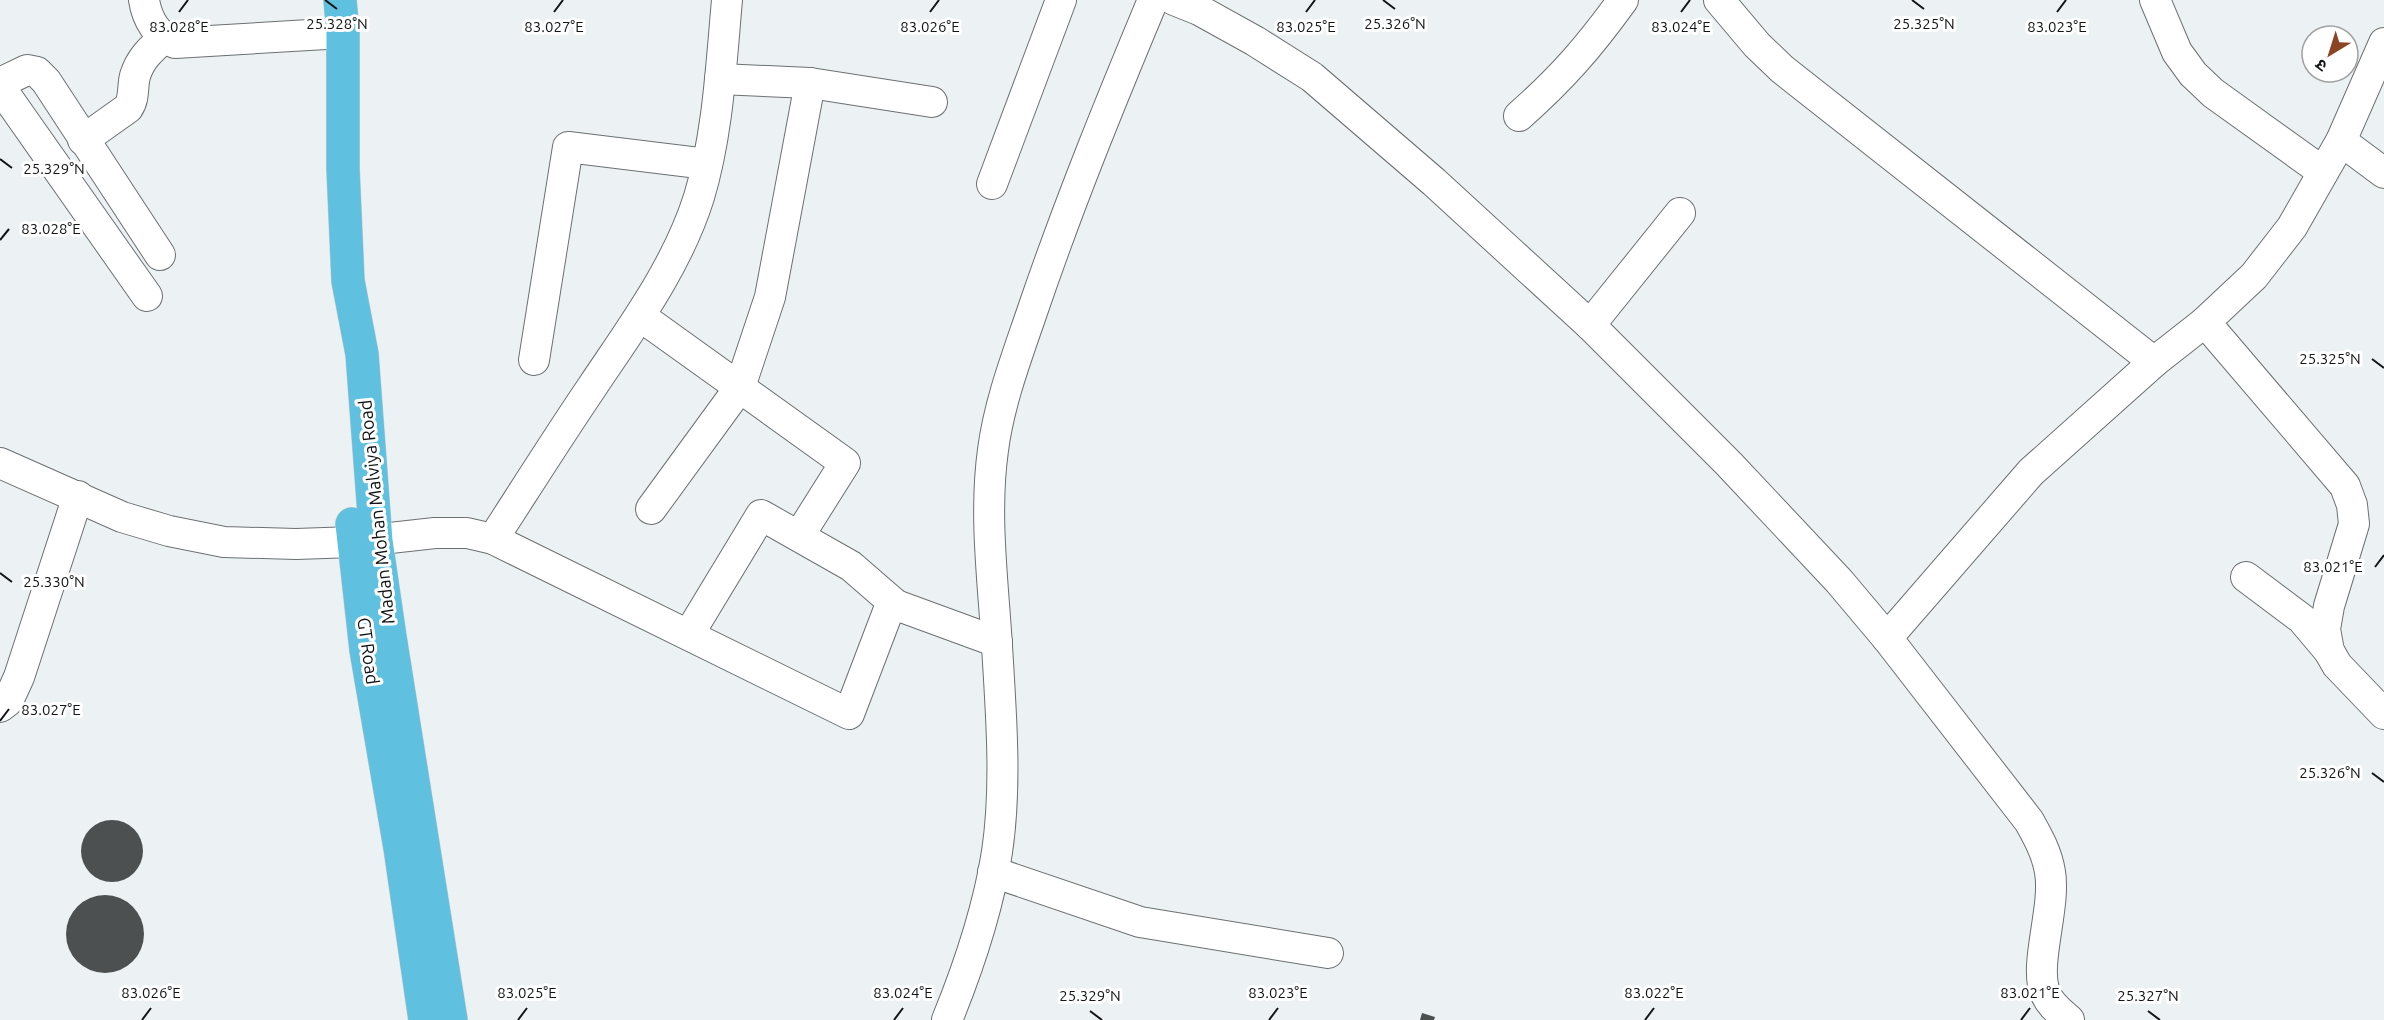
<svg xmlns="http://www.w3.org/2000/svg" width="2384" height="1020" font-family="Ubuntu,'Noto Sans Devanagari',sans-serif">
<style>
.building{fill:#4c5051}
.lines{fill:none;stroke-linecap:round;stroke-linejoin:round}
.minor-casing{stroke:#6c7072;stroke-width:32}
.highway-casing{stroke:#cbcbcc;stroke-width:34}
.minor{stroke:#fff;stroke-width:30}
.highway{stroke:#60c0df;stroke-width:33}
.ticks{fill:none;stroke:#121415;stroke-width:2}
.labels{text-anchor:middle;stroke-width:6;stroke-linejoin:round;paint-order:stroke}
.street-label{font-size:18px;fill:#121415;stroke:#fff}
.ticks-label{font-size:15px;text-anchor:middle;fill:#121415;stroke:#fff;stroke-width:6;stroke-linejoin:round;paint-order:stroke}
</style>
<rect width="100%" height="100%" fill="#ecf1f3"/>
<g class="building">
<circle cx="112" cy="851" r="31"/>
<circle cx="105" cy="934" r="39"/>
<path d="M 1422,1013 L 1435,1017 L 1434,1020 L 1420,1020 Z"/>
</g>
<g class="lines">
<g class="minor-casing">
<g id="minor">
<path d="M 144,0 C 147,19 157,36 175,43 L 343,33"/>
<path d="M 1174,0 L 1199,10 L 1255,41 L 1312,77 L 1434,182 L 1590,325 L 1729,464 L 1839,581 L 1887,638 L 2029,821 C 2038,837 2047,853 2050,872 C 2056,907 2034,964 2045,992 C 2049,1004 2060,1012 2069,1020"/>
<path d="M 1719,0 L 1757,45 L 1782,69 L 2154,362"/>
<path d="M 2155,0 L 2177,52 L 2193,74 L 2213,93 L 2323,172"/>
<path d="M 720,79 L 810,83 L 932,102"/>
<path d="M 0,83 L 27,70 L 37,72 L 46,81 L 160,255"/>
<path d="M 0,87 L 147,296"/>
<path d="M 1519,116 C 1562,78 1589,47 1623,0"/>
<path d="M 83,140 L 128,108 C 135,98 132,87 135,76 C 140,59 151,49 164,38"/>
<path d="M 2341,141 L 2384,173"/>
<path d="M 992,184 L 1061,0"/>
<path d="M 640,316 L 845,463 L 799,536"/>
<path d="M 2205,322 L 2345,486 L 2352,505 L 2354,524 L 2329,606 L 2325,629 L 2329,651 L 2337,665 L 2384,714"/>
<path d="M 1590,325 L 1680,213"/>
<path d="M 534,360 L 568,147 L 707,164"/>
<path d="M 0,463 L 122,517 L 169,531 L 224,542 L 296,544 L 354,542 L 435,533 L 467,533 L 493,539 L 849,714 L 889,609 L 896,605 L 997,642"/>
<path d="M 651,509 L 740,387 L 770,297 L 810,83"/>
<path d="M 493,539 C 526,488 558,437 592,387 C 632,327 677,267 699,197 C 718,134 721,66 727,0"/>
<path d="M 2246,577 L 2302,619 L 2329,651"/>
<path d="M 689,634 L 761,515 L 851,566 L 896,605"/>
<path d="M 1887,638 L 2031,472 L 2154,362 L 2205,322 L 2254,276 L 2292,227 L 2341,141 L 2384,43"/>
<path d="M 0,707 L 8,701 L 19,677 L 78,496"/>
<path d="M 993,872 L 1140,922 L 1328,953"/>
<path d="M 947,1020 C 969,966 988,910 997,852 C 1007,785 1001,714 997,646 C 993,581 984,514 993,450 C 999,403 1017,356 1032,312 C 1068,206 1110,103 1153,0"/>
</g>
</g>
<g class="highway-casing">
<g id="highway">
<path d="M 340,0 L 343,33 L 343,169 L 348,281 L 362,354 L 376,541 L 390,637 L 451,1020"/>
<path d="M 352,524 L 366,650 L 400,848 L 425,1020"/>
</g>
</g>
<use href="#minor" class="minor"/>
<use href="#highway" class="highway"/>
</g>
<path class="ticks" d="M 325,0 L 337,9M 1383,0 L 1395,9M 1912,0 L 1924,9M 179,12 L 188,0M 554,12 L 563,0M 930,12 L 939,0M 1306,12 L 1315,0M 1681,12 L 1690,0M 2057,12 L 2066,0M 0,159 L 12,168M 0,240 L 9,229M 2372,359 L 2384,368M 2375,567 L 2384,555M 0,573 L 12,582M 0,721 L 9,709M 2372,773 L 2384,782M 1090,1011 L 1102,1020M 2148,1011 L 2160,1020M 142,1020 L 151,1008M 518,1020 L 527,1008M 894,1020 L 903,1008M 1269,1020 L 1278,1008M 1645,1020 L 1654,1008M 2021,1020 L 2030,1008"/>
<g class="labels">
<g class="street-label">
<text transform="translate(377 512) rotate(-96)" y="6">Madan Mohan Malviya Road</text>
<text transform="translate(368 651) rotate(82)" y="6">GT Road</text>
</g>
</g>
<g class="ticks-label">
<text x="337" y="29">25.328°N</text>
<text x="1395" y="29">25.326°N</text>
<text x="1924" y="29">25.325°N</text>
<text x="930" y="32">83.026°E</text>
<text x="1306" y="32">83.025°E</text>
<text x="1681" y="32">83.024°E</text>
<text x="179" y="32">83.028°E</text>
<text x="554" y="32">83.027°E</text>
<text x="2057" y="32">83.023°E</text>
<text x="54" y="174">25.329°N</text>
<text x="51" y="234">83.028°E</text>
<text x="2330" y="364">25.325°N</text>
<text x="2333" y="572">83.021°E</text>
<text x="54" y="587">25.330°N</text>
<text x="51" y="715">83.027°E</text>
<text x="2330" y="778">25.326°N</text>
<text x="151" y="998">83.026°E</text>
<text x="527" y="998">83.025°E</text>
<text x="903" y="998">83.024°E</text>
<text x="1278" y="998">83.023°E</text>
<text x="1654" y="998">83.022°E</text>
<text x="2030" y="998">83.021°E</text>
<text x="1090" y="1001">25.329°N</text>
<text x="2148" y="1001">25.327°N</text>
</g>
<g transform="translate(2330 54) rotate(218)"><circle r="28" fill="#ffffff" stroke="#a0a1a1" stroke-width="1.5"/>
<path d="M0-4.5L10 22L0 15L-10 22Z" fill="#8c4425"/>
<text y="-9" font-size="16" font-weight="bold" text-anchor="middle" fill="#121415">उ</text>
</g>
</svg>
